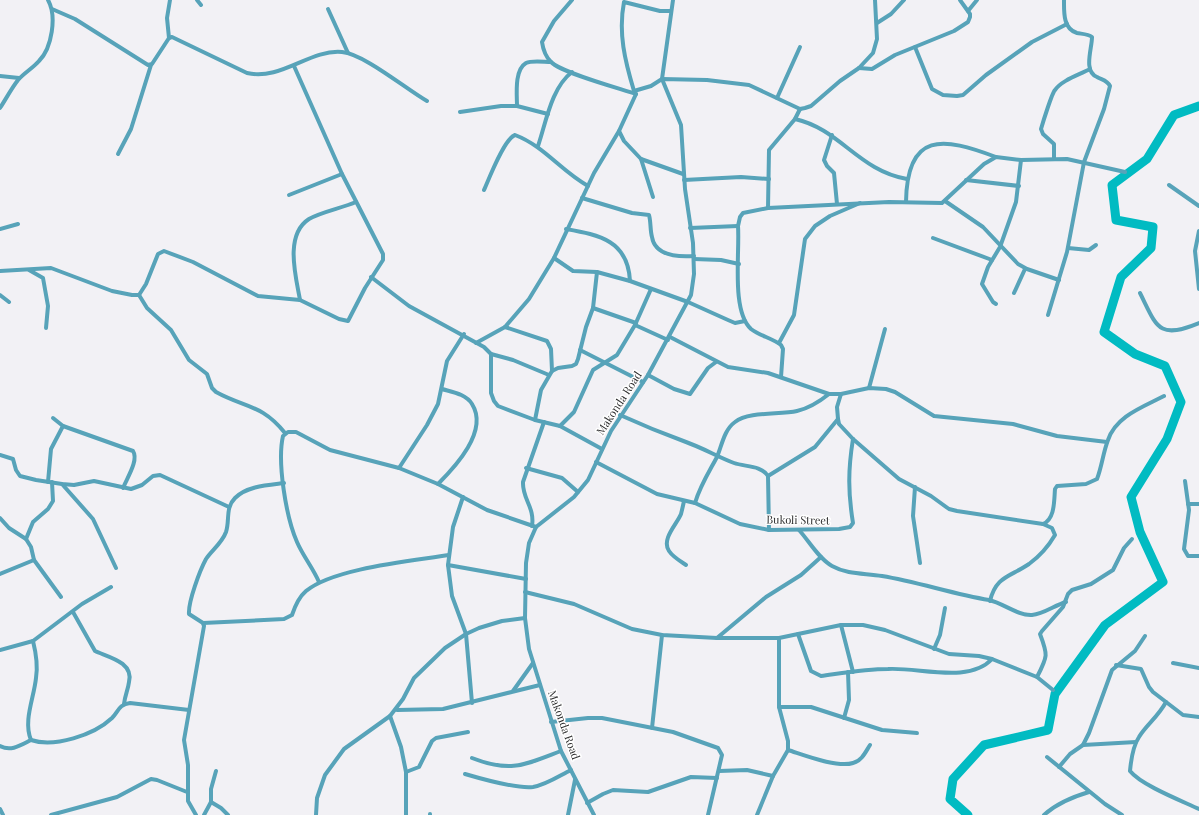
<svg xmlns="http://www.w3.org/2000/svg" width="1199" height="815" font-family="'Playfair Display',serif">
<style>
.lines{fill:none;stroke-linecap:round;stroke-linejoin:round}
.river{stroke:#01bbc2;stroke-width:9}
.minor{stroke:#57a3b9;stroke-width:4}
.labels{text-anchor:middle;stroke-width:3;stroke-linejoin:round;paint-order:stroke}
.street-label{font-size:11px;fill:#2e2e2f;stroke:#fff}
</style>
<rect width="100%" height="100%" fill="#f2f1f5"/>
<g class="lines">
<path class="river" d="M 968,815 L 950,799 L 953,779 L 984,745 L 1048,730 L 1055,694 L 1105,625 L 1163,582 L 1140,532 L 1131,497 L 1167,439 L 1181,402 L 1165,366 L 1135,354 L 1104,332 L 1121,277 L 1151,248 L 1153,227 L 1116,220 L 1112,185 L 1147,159 L 1174,115 L 1199,106"/>
<g class="minor">
<path d="M 197,0 L 201,5"/>
<path d="M 572,0 L 554,21 L 542,42 C 543,49 546,57 551,62 C 562,73 618,88 636,94 L 634,91 L 651,86 L 662,79 L 707,80 L 749,85 L 800,109 L 805,108 L 811,106 L 840,81 L 859,68 L 873,53 L 877,39 L 875,0"/>
<path d="M 52,9 L 75,19 L 148,65 L 152,64 L 169,38 L 172,37 L 247,73 C 281,81 310,49 342,52 C 364,54 406,89 427,101"/>
<path d="M 328,9 L 348,53"/>
<path d="M 968,11 L 977,0"/>
<path d="M 877,23 L 891,14 L 904,0"/>
<path d="M 169,38 L 167,18 L 170,0"/>
<path d="M 915,47 L 932,89 L 943,95 L 957,96 L 963,95 L 986,75 L 1032,42 L 1067,24"/>
<path d="M 859,68 L 872,69 L 895,55 L 954,31 L 968,22 L 970,17 L 970,14 L 960,0"/>
<path d="M 0,76 L 19,78"/>
<path d="M 634,91 C 625,61 618,33 624,2 L 660,11 L 670,11"/>
<path d="M 777,98 L 800,47"/>
<path d="M 517,106 C 517,95 514,70 526,63 C 532,60 544,62 551,62"/>
<path d="M 0,108 C 6,99 11,89 18,80 C 24,73 33,68 39,61 C 52,48 57,16 48,0"/>
<path d="M 460,112 L 501,106 L 517,106 L 548,114"/>
<path d="M 795,119 C 840,129 859,171 907,179"/>
<path d="M 619,131 L 624,141 L 641,159 L 683,174"/>
<path d="M 832,135 L 824,160 L 827,166 L 834,173 L 837,204"/>
<path d="M 538,146 C 546,123 551,88 572,72"/>
<path d="M 118,154 L 131,129 L 151,65"/>
<path d="M 1054,158 L 1054,144 L 1043,134 L 1041,129 C 1043,122 1052,93 1055,90 C 1062,80 1079,75 1090,69"/>
<path d="M 641,159 L 653,197"/>
<path d="M 684,180 L 741,177 L 769,179"/>
<path d="M 966,180 L 1019,186"/>
<path d="M 1169,185 L 1199,206"/>
<path d="M 484,190 C 489,179 504,139 515,135 C 544,146 561,171 588,186"/>
<path d="M 289,195 L 342,174"/>
<path d="M 582,198 L 632,213 L 649,215 C 651,222 650,230 652,237 C 655,256 679,257 694,256"/>
<path d="M 945,201 L 983,227 L 1018,264 L 1027,269 L 1059,280"/>
<path d="M 906,202 C 907,131 943,137 996,157"/>
<path d="M 768,208 L 769,150 L 795,119 L 800,109"/>
<path d="M 690,228 L 738,226"/>
<path d="M 0,229 L 18,224"/>
<path d="M 566,229 C 600,235 628,241 630,281"/>
<path d="M 1199,231 L 1195,251 L 1199,289"/>
<path d="M 933,238 L 992,260"/>
<path d="M 1068,248 L 1089,250 L 1096,245"/>
<path d="M 554,258 L 573,271 L 597,272 L 630,281 L 688,302 L 728,320 L 735,323 L 745,321"/>
<path d="M 694,259 L 721,260 L 739,264"/>
<path d="M 29,270 L 43,278 L 48,306 L 46,328"/>
<path d="M 0,271 L 51,268 L 112,291 L 132,295 L 139,295 L 146,284 L 158,254 L 164,251 L 193,262 L 258,296 L 300,300 L 339,319 L 348,321 L 365,288 L 383,260 L 383,254 L 342,174 L 294,66"/>
<path d="M 371,277 L 409,306 L 484,347 L 491,354 L 491,393 L 494,401 L 498,406 L 535,420 L 560,426 L 602,449"/>
<path d="M 1014,293 L 1025,269"/>
<path d="M 1140,293 C 1157,327 1158,340 1199,323"/>
<path d="M 0,295 L 9,302"/>
<path d="M 139,295 L 147,308 L 171,330 L 189,360 L 207,374 L 212,388 L 216,392 C 245,408 262,404 285,433"/>
<path d="M 300,300 C 296,277 284,235 309,219 C 321,212 342,208 356,202"/>
<path d="M 996,304 L 993,302 L 982,284 L 988,267 L 1000,247 L 1016,202 L 1021,160"/>
<path d="M 593,308 L 636,323"/>
<path d="M 1048,315 L 1067,252 L 1084,162 L 1104,109 L 1110,86 C 1107,80 1102,80 1097,77 C 1083,71 1092,49 1092,37 C 1088,34 1082,34 1077,33 C 1063,29 1064,12 1064,0"/>
<path d="M 635,325 L 668,340"/>
<path d="M 505,327 L 547,341 L 551,349 L 552,371"/>
<path d="M 670,337 L 728,367 L 768,373 L 829,394 L 841,394 L 869,388 L 886,389 L 895,392 L 934,416 L 1013,424 L 1057,436 L 1107,442"/>
<path d="M 476,343 L 505,327 L 529,299 L 554,258 L 594,173 L 619,131 L 636,94"/>
<path d="M 779,343 L 794,315 L 805,239 L 815,226 L 830,216 L 860,203"/>
<path d="M 580,350 L 643,382"/>
<path d="M 491,354 L 513,360 L 549,375"/>
<path d="M 648,375 L 674,389 L 690,394 L 708,368 L 716,362"/>
<path d="M 781,377 L 783,349 L 781,345 C 772,338 760,336 751,329 C 731,311 740,252 738,226 L 740,217 L 743,213 L 768,208 L 889,202 L 942,203 L 984,164 L 996,157 L 1021,160 L 1067,159 L 1125,172"/>
<path d="M 869,388 L 885,329"/>
<path d="M 841,394 L 837,407 L 838,419 L 839,424 L 853,439 L 899,479 L 931,496 L 949,509 L 957,511 L 1043,524 C 1055,519 1054,501 1055,489 L 1057,486 L 1086,484 L 1097,479 C 1102,466 1103,453 1108,440 C 1116,416 1143,407 1164,396"/>
<path d="M 620,415 C 642,425 664,434 686,442 C 703,448 718,457 734,463 C 745,467 761,465 768,476 L 769,530"/>
<path d="M 53,418 L 63,426 L 133,451 C 139,460 127,478 123,488"/>
<path d="M 535,420 L 541,390 L 552,371 L 558,368 L 572,366 L 576,364 L 578,359 L 586,327 L 593,308 L 597,272"/>
<path d="M 560,426 L 574,412 L 593,370 L 617,355 L 635,325 L 651,289"/>
<path d="M 0,455 L 13,459 L 16,470 L 20,476 L 36,480 L 62,484 L 74,485 L 94,481 L 131,489 L 142,485 L 153,476 L 160,475 L 229,507"/>
<path d="M 596,462 L 657,494 L 695,503 L 740,524 L 769,530 L 839,529 L 850,527 L 853,523 C 848,492 848,470 853,439"/>
<path d="M 399,468 L 427,425 L 438,404 L 447,361 L 464,334"/>
<path d="M 526,468 L 562,478 L 578,492"/>
<path d="M 768,476 L 815,447 L 838,419"/>
<path d="M 1185,481 L 1189,510 L 1184,549 L 1188,556 L 1199,556"/>
<path d="M 48,482 L 51,449 L 63,426"/>
<path d="M 62,484 L 93,519 L 116,568"/>
<path d="M 438,484 C 455,467 489,431 472,404 C 466,394 452,392 442,389"/>
<path d="M 915,487 L 913,516 L 920,563"/>
<path d="M 463,497 L 453,527 L 448,565 L 452,596 L 466,634 L 472,703"/>
<path d="M 684,501 C 683,506 682,510 681,514 C 677,524 661,539 669,551 C 673,557 680,561 686,565"/>
<path d="M 695,503 C 700,486 709,472 717,457 C 722,445 724,430 735,422 C 749,411 780,415 797,411 C 810,408 819,402 829,394"/>
<path d="M 1188,504 L 1199,504"/>
<path d="M 0,518 L 9,528 L 26,539 L 31,547 L 34,560 L 61,597"/>
<path d="M 532,526 C 535,507 522,499 523,482 L 544,422"/>
<path d="M 799,530 C 809,541 819,559 832,566 C 848,575 865,573 882,576 C 918,582 953,594 989,600 C 1003,603 1018,616 1032,615 C 1044,614 1055,605 1066,602"/>
<path d="M 26,539 L 33,522 L 48,509 L 53,501 L 52,482"/>
<path d="M 448,565 L 526,579"/>
<path d="M 0,574 L 34,560"/>
<path d="M 319,582 C 313,568 303,556 297,542 C 286,517 277,462 283,436 L 288,432 L 296,432 L 330,450 L 399,468 L 438,484 L 487,510 L 536,527"/>
<path d="M 525,592 L 574,604 L 632,629 L 662,635 L 717,638 L 779,638 L 841,625 L 863,625 L 885,630 L 949,654 L 979,656 L 992,659 L 1037,677 L 1053,690"/>
<path d="M 990,601 C 996,576 1010,577 1029,564 C 1040,556 1048,547 1055,535 L 1052,528 L 1043,524"/>
<path d="M 73,612 L 95,651 C 108,657 134,662 129,682 C 128,690 125,695 124,704"/>
<path d="M 203,623 L 284,619 L 292,615 C 295,606 299,597 306,591 C 334,568 412,561 449,555"/>
<path d="M 841,625 L 853,672"/>
<path d="M 798,634 L 811,671 L 821,676 C 843,673 866,669 888,669 C 919,667 969,684 992,659"/>
<path d="M 717,638 L 766,597 L 801,575 L 821,557"/>
<path d="M 33,641 C 36,653 38,666 36,678 C 34,698 23,721 31,740 C 54,748 94,735 112,718 C 118,712 119,704 130,703 L 189,710"/>
<path d="M 934,649 L 940,635 L 945,608"/>
<path d="M 0,650 L 33,641 L 82,604 L 111,587"/>
<path d="M 1173,663 L 1199,668"/>
<path d="M 1116,665 L 1141,669 L 1149,687 L 1153,692 L 1183,715 L 1199,717"/>
<path d="M 1037,677 C 1048,656 1048,655 1040,634 L 1042,631 L 1063,607 L 1068,594 L 1072,590 L 1091,584 L 1113,570 L 1124,548 L 1132,539"/>
<path d="M 513,691 L 533,663"/>
<path d="M 1166,702 C 1158,717 1146,725 1139,737 C 1133,746 1131,760 1130,771 C 1141,785 1182,801 1199,809"/>
<path d="M 779,707 L 811,707 L 882,730 L 917,733"/>
<path d="M 397,710 L 443,709 L 540,685"/>
<path d="M 390,716 L 401,747 L 406,772 L 406,815"/>
<path d="M 844,718 L 849,700 L 848,672"/>
<path d="M 551,722 L 588,718 L 602,718 L 673,732 L 718,748 L 722,755 L 708,815"/>
<path d="M 652,728 L 662,635"/>
<path d="M 1083,745 L 1136,742"/>
<path d="M 0,746 C 11,752 21,745 31,740"/>
<path d="M 788,750 C 804,755 837,768 853,763 C 862,761 866,751 870,745"/>
<path d="M 1047,757 L 1105,804 L 1122,815"/>
<path d="M 472,758 C 511,773 524,765 561,751"/>
<path d="M 1059,767 L 1070,754 L 1083,745 L 1089,733 L 1112,670 L 1135,651 L 1145,636"/>
<path d="M 719,771 L 747,770 L 773,776"/>
<path d="M 406,772 L 419,767 L 432,741 L 436,738 L 468,732"/>
<path d="M 465,774 C 482,779 516,789 533,787 C 546,785 559,776 571,770"/>
<path d="M 211,802 L 221,808 L 228,815"/>
<path d="M 587,803 L 603,794 L 613,790 L 648,792 L 691,777 L 717,778"/>
<path d="M 0,809 L 3,815"/>
<path d="M 51,815 L 117,797 L 151,779 L 157,780 L 187,792"/>
<path d="M 196,815 L 188,801 L 188,765 L 184,740 L 204,626 L 203,623 L 189,614 C 188,602 200,570 206,559 C 212,550 222,543 226,532 C 230,520 225,508 235,498 C 247,486 268,485 284,483"/>
<path d="M 204,815 L 211,802 L 211,789 L 216,771"/>
<path d="M 316,815 L 317,798 L 325,775 L 344,749 L 390,716 L 403,699 L 414,678 L 445,648 L 466,634 L 479,628 L 502,621 L 525,618"/>
<path d="M 430,815 L 430,814"/>
<path d="M 568,815 L 575,780"/>
<path d="M 594,815 L 561,751 L 529,649 L 525,618 L 526,563 L 529,543 L 536,527 L 574,497 L 588,480 L 611,431 L 648,375 L 691,295 L 694,274 L 693,243 L 685,189 L 681,125 L 662,79 L 673,0"/>
<path d="M 757,815 L 773,776 L 788,750 L 788,741 L 779,707 L 779,638"/>
<path d="M 1044,815 C 1057,803 1072,797 1089,792"/>
</g>
</g>
<g class="labels">
<g class="street-label">
<text transform="translate(619 403) rotate(-57)" y="4">Makonda Road</text>
<text transform="translate(798 520) rotate(1)" y="4">Bukoli Street</text>
<text transform="translate(564 725) rotate(70)" y="4">Makonda Road</text>
</g>
</g>
</svg>
